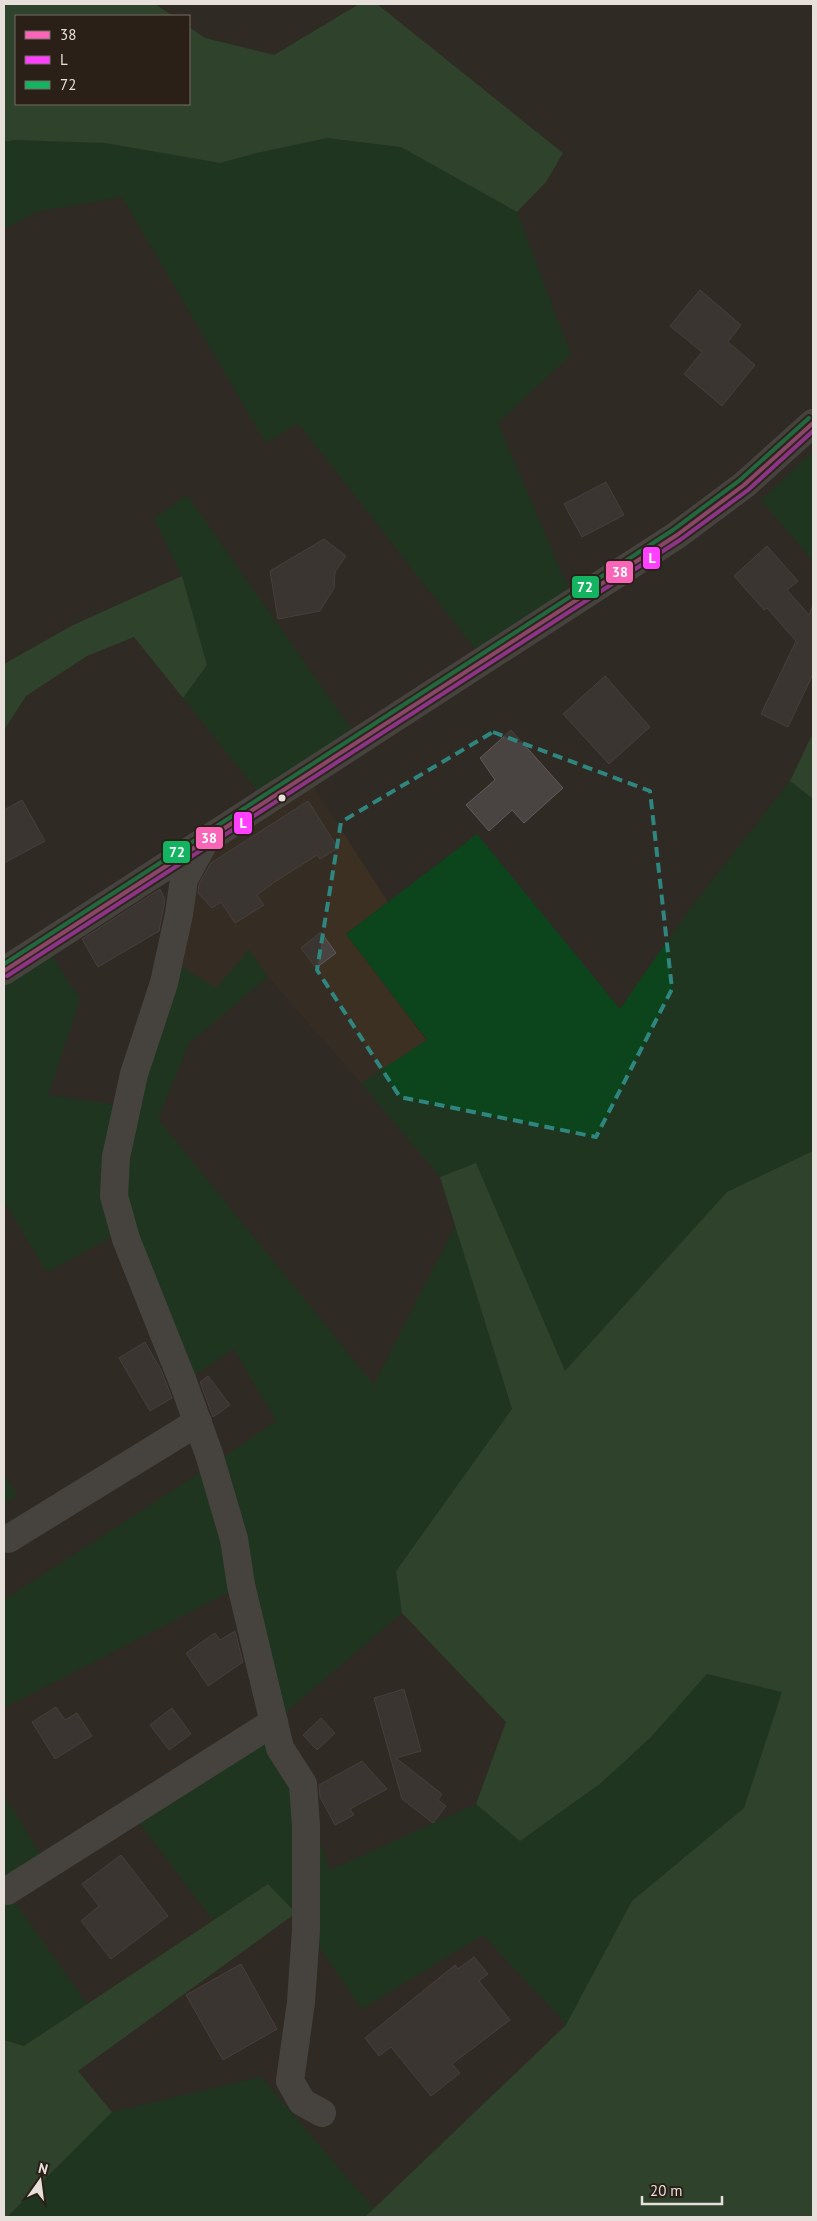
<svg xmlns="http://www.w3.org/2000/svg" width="817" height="2221" font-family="'PT Sans',sans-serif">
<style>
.commercial{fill:#3c3023}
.green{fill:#0c441c}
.forest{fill:#2d6035}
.building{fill:#494342;stroke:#605a59}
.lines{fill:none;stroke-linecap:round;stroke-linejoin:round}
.minor{stroke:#626361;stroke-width:28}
.major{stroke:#636360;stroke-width:28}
.bus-1-casing{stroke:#2a2017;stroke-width:8}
.bus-2-casing{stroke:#2a2017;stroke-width:8}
.bus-3-casing{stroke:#2a2017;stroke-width:8}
.bus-1{stroke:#fa66b7;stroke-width:4}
.bus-2{stroke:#ff40ff;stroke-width:4}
.bus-3{stroke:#13b361;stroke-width:4}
.marked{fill:none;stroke:#2f867e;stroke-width:4;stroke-dasharray:10 6;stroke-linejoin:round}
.bus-dot{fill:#e7dfd9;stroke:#2a2017;stroke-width:2}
.line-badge{stroke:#2a2017;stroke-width:2}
.badge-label{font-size:14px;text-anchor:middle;font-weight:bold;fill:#fff}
</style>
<rect width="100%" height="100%" fill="#302a25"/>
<path class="commercial" d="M 306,775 L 388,902 L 346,934 L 427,1041 L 361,1083 L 268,977 L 250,951 L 216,988 L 175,963 L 206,845 Z"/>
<g class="green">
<path d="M 327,138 L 401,147 L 517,212 L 571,355 L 498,423 L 574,602 L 483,659 L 298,423 L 266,443 L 122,197 L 39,211 L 4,229 L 4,142 L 14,140 L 105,143 L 220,163 L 257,153 Z"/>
<path d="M 813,451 L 813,561 L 761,500 Z"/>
<path d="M 187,495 L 359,740 L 260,794 L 183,698 L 207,665 L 182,576 L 154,519 Z"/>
<path d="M 790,781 L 813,799 L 813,1151 L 727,1192 L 565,1371 L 476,1164 L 440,1177 L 361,1083 L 427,1040 L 346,934 L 477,834 L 620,1009 L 688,911 Z"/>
<path d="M 45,945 L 80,999 L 48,1095 L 134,1107 L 175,963 L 216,988 L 249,950 L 268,977 L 189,1043 L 158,1119 L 374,1385 L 455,1226 L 512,1410 L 396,1571 L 402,1613 L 274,1722 L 330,1870 L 476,1804 L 520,1840 L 601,1783 L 651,1737 L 707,1674 L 782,1692 L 744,1808 L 632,1901 L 567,2025 L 483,1935 L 362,2009 L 296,1913 L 268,1884 L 213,1920 L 131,1812 L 274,1722 L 241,1586 L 4,1708 L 4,1600 L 212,1465 L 276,1421 L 234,1349 L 185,1381 L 126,1229 L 47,1272 L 4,1201 L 4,972 Z"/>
<path d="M 4,1474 L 17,1495 L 4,1504 Z"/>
<path d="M 4,1795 L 47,1865 L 7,1891 L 87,2004 L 24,2046 L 4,2040 Z"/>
<path d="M 261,2077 L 374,2209 L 365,2217 L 7,2217 L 112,2112 Z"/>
</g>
<g class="forest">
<path d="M 4,4 L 155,4 L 173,16 L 16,16 L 16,104 L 189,104 L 189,27 L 205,38 L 274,55 L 359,4 L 377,4 L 563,153 L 546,182 L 517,212 L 401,147 L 327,138 L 257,153 L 220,163 L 105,143 L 14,140 L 4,142 Z"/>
<path d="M 182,576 L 207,665 L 183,698 L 134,637 L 87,656 L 26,696 L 4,730 L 4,664 L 73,625 Z"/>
<path d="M 813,733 L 813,799 L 790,781 Z"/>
<path d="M 813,1151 L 813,2217 L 365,2217 L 566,2025 L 632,1901 L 744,1808 L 782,1692 L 707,1674 L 651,1737 L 601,1783 L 520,1841 L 476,1804 L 506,1722 L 402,1613 L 396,1571 L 512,1409 L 440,1177 L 476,1163 L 565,1371 L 727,1192 Z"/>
<path d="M 268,1884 L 296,1913 L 78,2071 L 112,2112 L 7,2217 L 4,2217 L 4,2040 L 24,2046 Z"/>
</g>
<g class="building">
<path d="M 700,290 L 741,325 L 728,342 L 755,365 L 722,406 L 684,374 L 702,352 L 670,326 Z"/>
<path d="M 606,482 L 624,515 L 582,537 L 564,504 Z"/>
<path d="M 324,539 L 346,556 L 335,572 L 334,588 L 320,611 L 278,619 L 270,571 Z"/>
<path d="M 767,546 L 798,581 L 787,590 L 809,615 L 813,605 L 813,674 L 788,727 L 761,714 L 796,641 L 767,608 L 764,610 L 734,576 Z"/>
<path d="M 605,676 L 650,727 L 609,764 L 563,714 Z"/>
<path d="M 511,730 L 563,788 L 524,823 L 512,810 L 489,831 L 466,805 L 495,780 L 480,758 Z"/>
<path d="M 22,800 L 45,841 L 4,863 L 4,810 Z"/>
<path d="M 308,801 L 338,848 L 320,859 L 317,855 L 273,883 L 257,895 L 264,905 L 235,923 L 221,902 L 212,908 L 198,893 L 199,884 L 211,863 Z"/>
<path d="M 160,889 L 165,900 L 159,931 L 98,967 L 82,939 Z"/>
<path d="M 321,932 L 336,953 L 316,968 L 301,948 Z"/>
<path d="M 145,1342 L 161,1370 L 172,1398 L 150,1411 L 119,1358 Z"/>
<path d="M 208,1376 L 230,1405 L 213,1417 L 200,1382 Z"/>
<path d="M 235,1631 L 243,1662 L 208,1686 L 186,1653 L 215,1633 L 220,1640 Z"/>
<path d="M 404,1689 L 421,1751 L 396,1758 L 442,1794 L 438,1800 L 446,1806 L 433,1823 L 402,1799 L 374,1698 Z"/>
<path d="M 56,1707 L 65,1720 L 77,1713 L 92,1736 L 55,1759 L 32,1722 Z"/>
<path d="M 172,1708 L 191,1734 L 169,1750 L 150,1725 Z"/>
<path d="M 321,1718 L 335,1733 L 317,1750 L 303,1735 Z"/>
<path d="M 362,1761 L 387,1789 L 350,1809 L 354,1815 L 335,1825 L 320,1797 L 319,1785 Z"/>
<path d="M 121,1855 L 168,1916 L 111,1959 L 81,1921 L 99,1906 L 82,1884 Z"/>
<path d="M 474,1957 L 488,1974 L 479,1981 L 510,2020 L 452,2064 L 460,2073 L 431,2096 L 391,2047 L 379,2056 L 365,2038 L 455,1965 L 458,1969 Z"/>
<path d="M 241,1964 L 277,2029 L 223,2060 L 186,1995 Z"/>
</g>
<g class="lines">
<g class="minor">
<path d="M 206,839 L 184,879 L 179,914 L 164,983 L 134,1074 L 116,1157 L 114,1196 L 126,1239 L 183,1382 L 209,1454 L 234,1539 L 241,1585 L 280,1748 L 303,1784 L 306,1826 L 306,1930 L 301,2002 L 290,2081 L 302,2102 L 322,2113"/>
<path d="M 8,1539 L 198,1422"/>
<path d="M 7,1891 L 274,1722"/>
</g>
<path class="major" d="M 4,971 L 677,535 L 744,485 L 813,423"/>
<g class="bus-1-casing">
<path id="bus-1" d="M 4,971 L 677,535 L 744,485 L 813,423"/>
</g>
<g class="bus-2-casing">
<path id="bus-2" d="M 7,976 L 680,540 L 748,490 L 813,431"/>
</g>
<g class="bus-3-casing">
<path id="bus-3" d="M 4,964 L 673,530 L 740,480 L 809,418"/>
</g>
<use href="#bus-1" class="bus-1"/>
<use href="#bus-2" class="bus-2"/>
<use href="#bus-3" class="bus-3"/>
</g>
<path d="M0 0H817V2221H0ZM 493,732 L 650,791 L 672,989 L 596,1137 L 400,1097 L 317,970 L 341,822 Z" fill="#302a25" fill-opacity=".55" fill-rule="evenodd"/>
<path class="marked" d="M 493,732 L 650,791 L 672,989 L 596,1137 L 400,1097 L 317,970 L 341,822 Z"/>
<circle class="bus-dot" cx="282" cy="798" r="4.5"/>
<g class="line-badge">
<rect x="642" y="546" width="19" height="24" rx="5" fill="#ff40ff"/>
<rect x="605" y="560" width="29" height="24" rx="5" fill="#fa66b7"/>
<rect x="571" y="575" width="29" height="24" rx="5" fill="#13b361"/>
<rect x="233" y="811" width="20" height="24" rx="5" fill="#ff40ff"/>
<rect x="195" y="826" width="29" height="24" rx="5" fill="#fa66b7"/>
<rect x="162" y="840" width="29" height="24" rx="5" fill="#13b361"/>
</g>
<g class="badge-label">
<text x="652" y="563">L</text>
<text x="620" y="577">38</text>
<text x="585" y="592">72</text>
<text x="243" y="828">L</text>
<text x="209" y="843">38</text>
<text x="177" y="857">72</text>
</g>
<rect width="817" height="2221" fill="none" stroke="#e7dfd9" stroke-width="10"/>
<rect x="15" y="15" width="175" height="90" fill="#2a2017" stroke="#766c65"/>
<rect x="25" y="31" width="25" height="8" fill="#fa66b7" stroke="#766c65"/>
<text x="60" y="40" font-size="15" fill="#e7dfd9">38</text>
<rect x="25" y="56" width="25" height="8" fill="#ff40ff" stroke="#766c65"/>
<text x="60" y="65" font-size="15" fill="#e7dfd9">L</text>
<rect x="25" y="81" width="25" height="8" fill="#13b361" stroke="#766c65"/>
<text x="60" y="90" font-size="15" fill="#e7dfd9">72</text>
<g transform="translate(40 2181) rotate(14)" stroke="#2a2017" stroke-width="4" paint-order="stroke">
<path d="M0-4L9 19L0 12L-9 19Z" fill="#e7dfd9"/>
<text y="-8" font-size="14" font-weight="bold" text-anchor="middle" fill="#e7dfd9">N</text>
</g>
<path d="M642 2196v8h80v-8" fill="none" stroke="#e7dfd9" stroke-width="2.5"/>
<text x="650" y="2196" font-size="15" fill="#e7dfd9" stroke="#2a2017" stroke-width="4" paint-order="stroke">20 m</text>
</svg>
